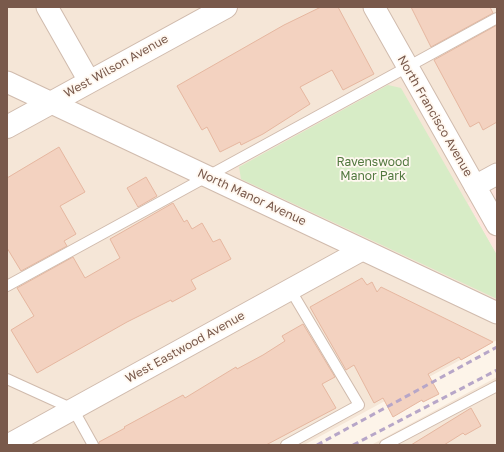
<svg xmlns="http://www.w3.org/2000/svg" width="504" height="452" font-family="'Golos Text',sans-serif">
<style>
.residential{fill:#f5e6d7}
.commercial{fill:#fde5dd}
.green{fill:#d7ecc6}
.building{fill:#f3d2c0;stroke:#e6b7a0}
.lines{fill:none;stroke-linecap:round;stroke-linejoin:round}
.service-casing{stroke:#d0bbad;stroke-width:12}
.minor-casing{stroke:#d0bbad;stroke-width:23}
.tertiary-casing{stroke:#d0bbad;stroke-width:24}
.service{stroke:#fff;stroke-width:10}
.minor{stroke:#fff;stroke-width:21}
.tertiary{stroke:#fff;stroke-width:22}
.rail{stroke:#b7a6c8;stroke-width:3;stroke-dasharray:6 4;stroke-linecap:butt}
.labels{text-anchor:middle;stroke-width:3.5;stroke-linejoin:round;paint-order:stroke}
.street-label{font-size:12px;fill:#79594b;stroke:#fff8f0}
.park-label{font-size:12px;fill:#537940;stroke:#fff8f0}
</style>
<rect width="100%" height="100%" fill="#fdf4e9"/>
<g class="residential">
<path d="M 7,7 L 497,7 L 497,188 L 468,203 L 497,255 L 497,340 L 304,445 L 7,445 Z"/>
<path d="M 497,377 L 497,445 L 371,445 Z"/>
</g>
<path class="commercial" d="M 497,188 L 497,255 L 468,203 Z"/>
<path class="green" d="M 388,85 L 401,88 L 497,255 L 497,299 L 241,179 L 239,167 Z"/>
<g class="building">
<path d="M 321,7 L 338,7 L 374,74 L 343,90 L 332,70 L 300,87 L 310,104 L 263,134 L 241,145 L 240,142 L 220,152 L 207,127 L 202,130 L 177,86 L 284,25 Z"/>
<path d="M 411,7 L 490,7 L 493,13 L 431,47 Z"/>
<path d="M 497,25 L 497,122 L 483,130 L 479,122 L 470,127 L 434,60 Z"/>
<path d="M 59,147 L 85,192 L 60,206 L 76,234 L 64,241 L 67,246 L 21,271 L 7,248 L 7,178 Z"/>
<path d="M 146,177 L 157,196 L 138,207 L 127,188 Z"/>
<path d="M 173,203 L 184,222 L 187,220 L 192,229 L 202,223 L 213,242 L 220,239 L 231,259 L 191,280 L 196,289 L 172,302 L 171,300 L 127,322 L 37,373 L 11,330 L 34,316 L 17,288 L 73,257 L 85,278 L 120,258 L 110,239 Z"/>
<path d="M 362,278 L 367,285 L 372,282 L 377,292 L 381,287 L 493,342 L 461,360 L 459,357 L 428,374 L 439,394 L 423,402 L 422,400 L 393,417 L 383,398 L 374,403 L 354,365 L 346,370 L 310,307 Z"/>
<path d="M 303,324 L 335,377 L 322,384 L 336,408 L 266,445 L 99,445 L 99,442 L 125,428 L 124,427 L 183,395 L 185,398 L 236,367 L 237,369 L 263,355 L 285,341 L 282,336 Z"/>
<path d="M 471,408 L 481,426 L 465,435 L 463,433 L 444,445 L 411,445 Z"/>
</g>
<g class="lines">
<g class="service-casing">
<g id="service">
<path d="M 7,286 L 497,18"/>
<path d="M 7,379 L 73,409 L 93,445"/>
<path d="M 286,445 L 359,405 L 290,289"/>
<path d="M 385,445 L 497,386"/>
</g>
</g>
<g class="minor-casing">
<g id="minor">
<path d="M 47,7 L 89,81"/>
<path d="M 374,7 L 497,225"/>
<path d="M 7,82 L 497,313"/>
<path d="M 475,186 L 497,174"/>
<path d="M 8,445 L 362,250"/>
</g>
</g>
<g class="tertiary-casing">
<path id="tertiary" d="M 7,127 L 226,7"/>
</g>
<use href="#service" class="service"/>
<use href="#minor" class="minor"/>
<use href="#tertiary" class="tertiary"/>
<g class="rail">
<path d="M 317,445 L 497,347"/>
<path d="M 353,445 L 497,370"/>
</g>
</g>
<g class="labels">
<g class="street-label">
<text transform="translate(116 66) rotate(-29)" y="4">West Wilson Avenue</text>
<text transform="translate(435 116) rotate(60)" y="4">North Francisco Avenue</text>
<text transform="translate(252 197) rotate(25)" y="4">North Manor Avenue</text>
<text transform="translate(185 347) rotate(-29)" y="4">West Eastwood Avenue</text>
</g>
<g class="park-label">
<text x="373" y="166">Ravenswood<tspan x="373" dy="14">Manor Park</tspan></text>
</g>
</g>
<rect width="504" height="452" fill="none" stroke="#79594b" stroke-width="16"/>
</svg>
